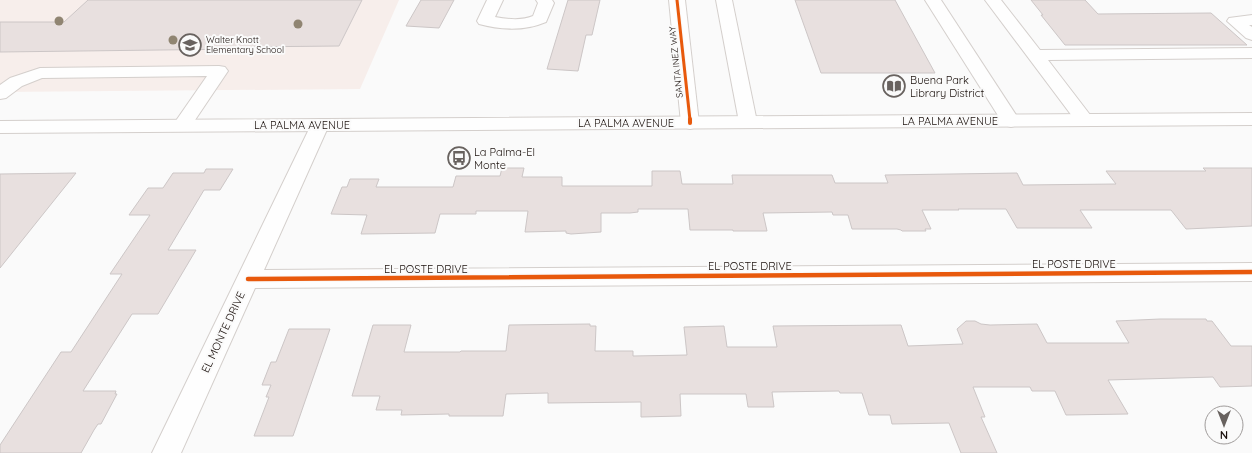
<svg xmlns="http://www.w3.org/2000/svg" width="1252" height="453" font-family="Quicksand,sans-serif">
<style>
.built{fill:#f7eeeb}
.building{fill:#e8e0df;stroke:#ccc6c6}
.lines{fill:none;stroke-linecap:round;stroke-linejoin:round}
.minor-casing{stroke:#d4cfcc;stroke-width:2}
.major-casing{stroke:#d4cfcc;stroke-width:2}
.minor{fill:#fefefe;fill-rule:evenodd}
.major{fill:#fefefe;fill-rule:evenodd}
.cycleway-far2-casing{stroke:#fafafa;stroke-width:5}
.cycleway-far1-casing{stroke:#fafafa;stroke-width:6}
.cycleway-casing{stroke:#fafafa;stroke-width:7}
.cycleway-far2{stroke:#e8590c;stroke-width:3}
.cycleway-far1{stroke:#e8590c;stroke-width:4}
.cycleway{stroke:#e8590c;stroke-width:4.5}
.tree{fill:#908572}
.labels{text-anchor:middle;stroke-width:4;stroke-linejoin:round;paint-order:stroke}
.far-poi-label{font-size:9px;fill:#1a100c;stroke:#fafafa;text-anchor:start}
.far-street-label{font-size:9px;fill:#1a100c;stroke:#fafafa}
.poi-label{font-size:11px;fill:#1a100c;stroke:#fafafa;text-anchor:start}
.street-label{font-size:11px;fill:#1a100c;stroke:#fafafa}
</style>
<rect width="100%" height="100%" fill="#fafafa"/>
<path class="built" d="M 0,0 L 399,0 L 360,89 L 0,92 Z"/>
<g class="building">
<path d="M 88,0 L 362,0 L 339,46 L 242,47 L 240,49 L 0,52 L 0,22 L 64,22 Z"/>
<path d="M 421,0 L 454,0 L 439,28 L 406,26 Z"/>
<path d="M 568,0 L 600,0 L 592,35 L 586,35 L 578,71 L 547,69 Z"/>
<path d="M 795,0 L 895,0 L 935,73 L 821,73 Z"/>
<path d="M 1031,0 L 1085,0 L 1098,14 L 1211,13 L 1247,45 L 1065,45 L 1041,15 L 1043,15 Z"/>
<path d="M 502,168 L 524,168 L 522,177 L 562,177 L 562,186 L 652,186 L 652,171 L 680,171 L 682,184 L 733,184 L 732,175 L 832,175 L 835,183 L 888,183 L 885,175 L 1017,173 L 1023,185 L 1116,184 L 1106,171 L 1206,171 L 1203,168 L 1252,168 L 1252,226 L 1186,229 L 1171,210 L 1080,210 L 1092,228 L 1017,228 L 1006,209 L 958,209 L 959,210 L 922,210 L 931,229 L 925,229 L 926,231 L 902,231 L 901,230 L 897,229 L 852,229 L 848,215 L 833,215 L 832,212 L 763,213 L 767,231 L 733,231 L 733,230 L 690,230 L 688,209 L 638,209 L 638,212 L 630,213 L 601,213 L 601,232 L 571,234 L 566,233 L 566,231 L 525,232 L 528,211 L 476,211 L 476,214 L 440,214 L 435,233 L 361,234 L 367,215 L 331,214 L 342,187 L 347,187 L 350,179 L 379,179 L 376,187 L 453,187 L 456,176 L 500,176 Z"/>
<path d="M 206,169 L 233,169 L 220,190 L 204,190 L 168,250 L 196,250 L 158,314 L 132,314 L 83,391 L 116,391 L 115,394 L 117,394 L 101,424 L 98,424 L 94,430 L 81,453 L 0,453 L 0,445 L 61,352 L 71,352 L 122,274 L 110,274 L 150,215 L 129,215 L 148,188 L 163,188 L 173,173 L 204,173 Z"/>
<path d="M 76,173 L 0,268 L 0,174 Z"/>
<path d="M 1160,319 L 1206,319 L 1207,321 L 1212,321 L 1231,346 L 1252,346 L 1252,386 L 1220,387 L 1213,377 L 1108,380 L 1128,414 L 1066,415 L 1055,391 L 1032,391 L 1030,387 L 973,387 L 985,417 L 981,417 L 997,453 L 961,453 L 949,423 L 892,424 L 890,415 L 869,415 L 862,393 L 840,393 L 839,391 L 772,392 L 774,407 L 748,407 L 746,394 L 680,394 L 681,416 L 641,417 L 641,402 L 548,403 L 548,393 L 506,394 L 503,416 L 449,416 L 449,414 L 401,415 L 402,410 L 376,410 L 380,396 L 352,396 L 373,325 L 411,325 L 404,352 L 460,352 L 461,351 L 506,351 L 509,325 L 590,324 L 590,326 L 596,326 L 595,351 L 633,351 L 633,356 L 687,355 L 684,327 L 724,326 L 727,347 L 777,347 L 773,326 L 901,325 L 908,346 L 963,344 L 957,329 L 966,321 L 975,321 L 981,324 L 990,325 L 1037,324 L 1047,343 L 1129,343 L 1116,321 Z"/>
<path d="M 289,329 L 330,329 L 293,436 L 254,436 L 269,397 L 266,397 L 271,385 L 262,385 L 271,362 L 276,362 Z"/>
</g>
<g class="lines">
<g class="minor-casing">
<g id="minor">
<path d="M 487,0 L 503,0 L 495,17 C 507,19 521,21 533,16 L 538,3 L 536,0 L 552,0 L 554,3 L 546,22 C 525,31 501,30 479,24 L 477,21 Z"/>
<path d="M 669,0 L 685,0 L 699,123 L 697,127 L 690,129 L 683,127 L 681,123 Z"/>
<path d="M 716,0 L 732,0 L 757,122 L 755,126 L 748,128 L 741,126 L 739,122 Z"/>
<path d="M 925,0 L 941,0 L 1020,121 L 1018,125 L 1011,127 L 1004,125 Z"/>
<path d="M 985,0 L 1001,0 L 1040,50 L 1252,48 L 1252,58 L 1048,60 L 1094,120 L 1092,124 L 1085,126 L 1078,124 Z"/>
<path d="M 1252,15 L 1252,25 L 1249,25 L 1252,27 L 1252,40 L 1246,38 L 1227,21 L 1229,18 Z"/>
<path d="M 219,66 L 225,67 L 228,71 L 189,129 L 182,131 L 175,129 L 173,125 L 207,76 L 42,78 L 22,86 L 6,98 L 0,99 L 0,85 L 10,78 L 40,68 Z"/>
<path d="M 320,119 L 327,121 L 329,125 L 264,270 L 1252,263 L 1252,281 L 255,288 L 181,453 L 152,453 L 311,125 L 313,121 Z"/>
</g>
</g>
<g class="major-casing">
<path id="major" d="M 1252,113 L 1252,125 L 0,133 L 0,121 Z"/>
</g>
<use href="#minor" class="minor"/>
<use href="#major" class="major"/>
<g class="cycleway-far2-casing">
<path id="cycleway-far2" d="M 677,0 L 690,120"/>
</g>
<g class="cycleway-far1-casing">
<path id="cycleway-far1" d="M 690,119 L 690,123"/>
</g>
<g class="cycleway-casing">
<path id="cycleway" d="M 248,279 L 1252,272"/>
</g>
<use href="#cycleway-far2" class="cycleway-far2"/>
<use href="#cycleway-far1" class="cycleway-far1"/>
<use href="#cycleway" class="cycleway"/>
</g>
<g class="tree">
<circle cx="59" cy="21" r="4.5"/>
<circle cx="298" cy="24" r="4.5"/>
<circle cx="173" cy="40" r="4.5"/>
</g>
<defs>
<g id="school-ring" transform="scale(1.15)"><circle r="9.5" fill="#fafafa" stroke="#68625f" stroke-width="1.5"/><path d="M0-5L7-2L0 1L-7-2ZM-4 1L0 2.5L4 1V4Q0 6-4 4Z" fill="#68625f"/></g>
<g id="library-ring" transform="scale(1.15)"><circle r="9.5" fill="#fafafa" stroke="#68625f" stroke-width="1.5"/><path d="M-6-4Q-3-5.5-.7-3.5V5Q-3 3-6 4ZM6-4Q3-5.5 .7-3.5V5Q3 3 6 4Z" fill="#68625f"/></g>
<g id="bus-ring" transform="scale(1.15)"><circle r="9.5" fill="#fafafa" stroke="#68625f" stroke-width="1.5"/><path d="M-5-6H5V4H4V6H2V4H-2V6H-4V4H-5ZM-3.5-4V0h7V-4ZM-3.5 1.2v1.5H-2V1.2ZM2 1.2v1.5H3.5V1.2Z" fill="#68625f"/></g>
</defs>
<g fill-rule="evenodd">
<use href="#school-ring" x="190" y="45"/>
<use href="#library-ring" x="894" y="86"/>
<use href="#bus-ring" x="459" y="158"/>
</g>
<g class="labels">
<g class="far-poi-label">
<text x="206" y="43">Walter Knott<tspan x="206" dy="10">Elementary School</tspan></text>
</g>
<g class="far-street-label">
<text transform="translate(676 62) rotate(-96)" y="3">SANTA INEZ WAY</text>
</g>
<g class="poi-label">
<text x="910" y="84">Buena Park<tspan x="910" dy="13">Library District</tspan></text>
<text x="474" y="156">La Palma-El<tspan x="474" dy="13">Monte</tspan></text>
</g>
<g class="street-label">
<text x="950" y="125">LA PALMA AVENUE</text>
<text x="626" y="127">LA PALMA AVENUE</text>
<text x="302" y="129">LA PALMA AVENUE</text>
<text x="1074" y="268">EL POSTE DRIVE</text>
<text x="750" y="270">EL POSTE DRIVE</text>
<text x="426" y="273">EL POSTE DRIVE</text>
<text transform="translate(223 332) rotate(-65)" y="4">EL MONTE DRIVE</text>
</g>
</g>
<g transform="translate(1224 425) rotate(180)"><circle r="19" fill="#fafafa" stroke="#a09c9b"/>
<path d="M0-3L7 15L0 10L-7 15Z" fill="#68625f"/>
<text y="-6" font-size="11" font-weight="bold" text-anchor="middle" fill="#1a100c">N</text>
</g>
</svg>
